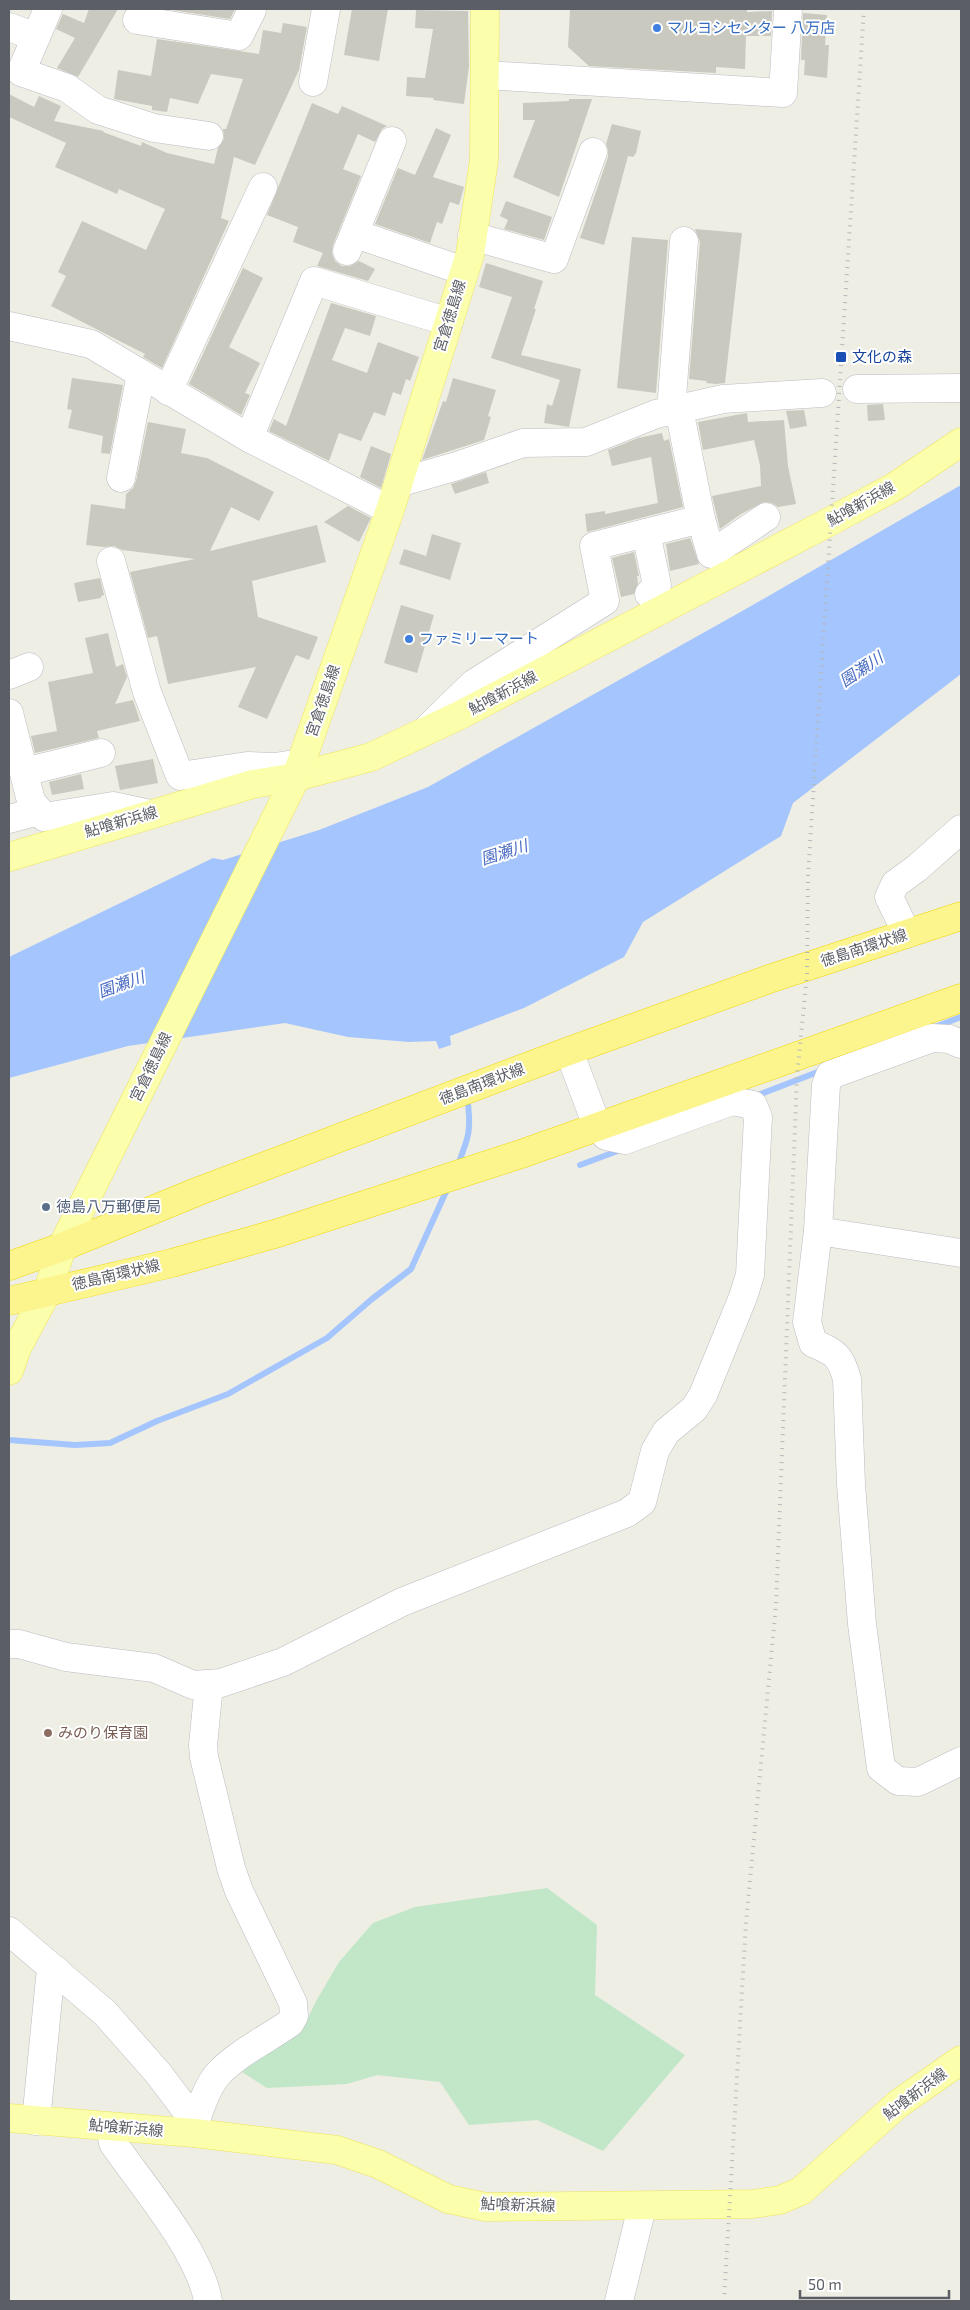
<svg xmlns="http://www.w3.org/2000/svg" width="970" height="2310" font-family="'Exo 2','Noto Sans JP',sans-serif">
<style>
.green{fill:#c1e6c8}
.water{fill:#a5c5fe}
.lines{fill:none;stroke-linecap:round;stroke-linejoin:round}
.stream{stroke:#a5c5fe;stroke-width:6}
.building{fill:#c9c9c0}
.minor-casing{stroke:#bcbcc3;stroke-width:29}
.major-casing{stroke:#f0e45c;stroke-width:29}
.highway-casing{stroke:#f0d503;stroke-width:29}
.minor{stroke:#fff;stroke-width:28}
.major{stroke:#fbfeaa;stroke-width:28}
.highway{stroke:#fcf58e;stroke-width:28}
.rail{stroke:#b7b7b8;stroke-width:4;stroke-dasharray:1 6;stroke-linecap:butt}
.shop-dot{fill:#3f7fe0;stroke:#fff;stroke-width:2}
.transit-dot{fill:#1a4fb4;stroke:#fff;stroke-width:2}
.service-dot{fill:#5c6f8a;stroke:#fff;stroke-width:2}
.education-dot{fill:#8d6e63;stroke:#fff;stroke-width:2}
.labels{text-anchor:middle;stroke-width:4;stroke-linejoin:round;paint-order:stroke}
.shop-label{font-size:15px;fill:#366cbe;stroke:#fff;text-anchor:start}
.street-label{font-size:15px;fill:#5c5e65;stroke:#fff}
.transit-label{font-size:15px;fill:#164399;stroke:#fff;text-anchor:start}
.service-label{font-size:15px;fill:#4e5e75;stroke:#fff;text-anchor:start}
.education-label{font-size:15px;fill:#785e54;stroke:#fff;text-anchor:start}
.water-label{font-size:16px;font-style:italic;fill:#476ac2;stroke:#fff}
</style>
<rect width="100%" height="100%" fill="#eeeee4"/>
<path class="green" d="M 547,1888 L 597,1925 L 595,1995 L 685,2055 L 603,2151 L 537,2120 L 469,2125 L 440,2082 L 377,2075 L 347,2084 L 267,2088 L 242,2072 L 305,2025 L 315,2003 L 339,1962 L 373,1923 L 415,1907 Z"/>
<path class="water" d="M 961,485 L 961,674 L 793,803 L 781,836 L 643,922 L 624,957 L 524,1008 L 450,1036 L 451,1045 L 439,1049 L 436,1041 L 409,1042 L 348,1037 L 285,1023 L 128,1046 L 9,1078 L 9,957 L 213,858 L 223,860 L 319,830 L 428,787 L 744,610 Z"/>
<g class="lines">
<g class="stream">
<path d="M 935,1027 L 961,1017"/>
<path d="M 753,1097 L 823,1070"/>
<path d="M 580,1165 L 623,1149"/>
<path d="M 457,1167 C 469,1137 472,1129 467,1097"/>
<path d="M 9,1440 L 75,1445 L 110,1443 L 157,1421 L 228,1394 L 327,1338 L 372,1299 L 411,1269 L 449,1185"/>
</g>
</g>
<g class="building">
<path d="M 89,9 L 118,9 L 78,77 L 57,68 L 75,38 L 56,29 L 63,14 L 84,23 Z"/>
<path d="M 166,9 L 235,9 L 230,19 Z"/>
<path d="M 352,9 L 388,9 L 379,61 L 344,55 Z"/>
<path d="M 570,9 L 747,9 L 747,12 L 772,11 L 771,36 L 746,36 L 745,69 L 716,67 L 716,73 L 589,66 L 568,47 Z"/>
<path d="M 416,10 L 468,11 L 469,66 L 464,104 L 433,100 L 434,98 L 406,96 L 407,77 L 425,78 L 433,29 L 415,28 Z"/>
<path d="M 803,13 L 827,15 L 825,45 L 829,45 L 827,78 L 804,75 L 805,60 L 801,60 Z"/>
<path d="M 283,23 L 307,27 L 299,70 L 255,165 L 234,157 L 221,218 L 229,221 L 162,368 L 143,357 L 145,354 L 51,306 L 66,276 L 58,272 L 82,221 L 146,250 L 165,209 L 119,189 L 117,194 L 55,167 L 66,143 L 9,117 L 9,94 L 34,107 L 39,96 L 61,106 L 54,121 L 104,131 L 103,132 L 141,146 L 142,142 L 167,153 L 214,164 L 218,148 L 224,139 L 223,129 L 226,129 L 243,79 L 211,74 L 198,104 L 170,98 L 167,112 L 152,110 L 152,106 L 114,99 L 118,70 L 151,76 L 157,39 L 259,54 L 263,30 L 281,33 Z"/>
<path d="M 569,99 L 592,99 L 559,197 L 513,177 L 535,120 L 523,120 L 523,103 L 569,101 Z"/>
<path d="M 312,103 L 338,114 L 342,106 L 387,126 L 382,129 L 375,142 L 358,134 L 343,169 L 361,176 L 333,245 L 332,253 L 335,261 L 342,266 L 350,266 L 359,261 L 375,269 L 368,281 L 317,266 L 323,253 L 293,242 L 298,227 L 267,215 Z"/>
<path d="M 612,124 L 641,131 L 636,153 L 633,157 L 628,156 L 604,245 L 580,238 L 608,157 L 608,150 L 606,144 Z"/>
<path d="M 436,128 L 451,135 L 433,177 L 464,187 L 459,205 L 450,202 L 442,224 L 437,222 L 430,243 L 375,224 L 398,168 L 415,175 Z"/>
<path d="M 506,201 L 552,217 L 544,240 L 504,229 L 508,220 L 500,216 Z"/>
<path d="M 695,229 L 742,233 L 725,383 L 716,384 L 706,383 L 707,381 L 689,379 L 700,242 Z"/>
<path d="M 632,237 L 668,240 L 656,393 L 617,388 Z"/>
<path d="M 486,263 L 543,281 L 534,309 L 536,309 L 521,355 L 581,369 L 569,427 L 544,423 L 547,404 L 552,406 L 560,380 L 491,358 L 512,297 L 479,287 Z"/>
<path d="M 243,268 L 263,278 L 229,347 L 260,363 L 245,393 L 250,395 L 241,415 L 189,384 Z"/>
<path d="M 331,303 L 376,316 L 370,336 L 345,328 L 332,360 L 367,373 L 378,342 L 419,357 L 410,381 L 406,379 L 401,395 L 393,392 L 385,416 L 374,412 L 361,441 L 339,433 L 329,461 L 269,431 L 274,419 L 286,426 Z"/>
<path d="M 72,378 L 123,385 L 110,454 L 101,453 L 103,436 L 68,428 L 72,410 L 67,409 Z"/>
<path d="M 453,378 L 496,390 L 488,416 L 491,417 L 484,440 L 422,460 L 443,401 L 446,402 Z"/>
<path d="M 883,404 L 885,420 L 868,421 L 867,405 Z"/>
<path d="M 804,410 L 807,426 L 790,429 L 786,411 Z"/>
<path d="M 747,413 L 748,422 L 784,420 L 788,466 L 796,504 L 778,507 L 772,503 L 764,502 L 741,514 L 720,529 L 712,496 L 761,486 L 760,465 L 754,440 L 703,450 L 698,422 Z"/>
<path d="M 148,422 L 186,429 L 181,453 L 207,458 L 274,492 L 259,521 L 231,507 L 210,551 L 317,525 L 326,562 L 252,581 L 258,617 L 318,637 L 309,660 L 296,655 L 267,719 L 238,707 L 256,667 L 168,684 L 157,636 L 148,638 L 130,572 L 195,559 L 122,550 L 114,546 L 104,547 L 86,545 L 91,504 L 125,509 L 126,494 L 133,488 L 136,481 Z"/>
<path d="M 662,433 L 664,441 L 669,439 L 683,507 L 587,532 L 585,514 L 605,511 L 605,514 L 658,503 L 651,457 L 612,466 L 608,450 L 638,438 Z"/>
<path d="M 371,446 L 391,454 L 381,488 L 360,477 Z"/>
<path d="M 486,472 L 489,483 L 455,494 L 451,484 Z"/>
<path d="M 348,506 L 371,518 L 359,542 L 324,522 Z"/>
<path d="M 432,534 L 461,543 L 450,580 L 399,564 L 404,549 L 426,556 Z"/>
<path d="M 690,538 L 699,564 L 670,571 L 666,544 Z"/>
<path d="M 634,552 L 639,576 L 637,576 L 638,583 L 634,594 L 621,597 L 612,558 Z"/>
<path d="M 100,578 L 104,595 L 101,596 L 101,598 L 78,602 L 74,583 Z"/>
<path d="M 401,605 L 434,615 L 417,673 L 384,663 Z"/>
<path d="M 108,633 L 116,667 L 123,664 L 127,677 L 115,704 L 133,700 L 140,721 L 97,731 L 99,738 L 35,753 L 31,736 L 57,731 L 48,682 L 93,673 L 85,638 Z"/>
<path d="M 153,759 L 158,783 L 120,790 L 115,766 Z"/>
<path d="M 81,774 L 84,789 L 52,795 L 49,782 Z"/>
</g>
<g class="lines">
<g class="minor-casing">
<g id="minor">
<path d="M 48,9 L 21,72 L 67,88 L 98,110 L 154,128 L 209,136"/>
<path d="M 137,20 L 239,36 L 252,10"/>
<path d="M 9,27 L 36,37"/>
<path d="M 485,75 L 783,93 L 788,9"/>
<path d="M 313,82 L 326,9"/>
<path d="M 356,234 L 464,271"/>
<path d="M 472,236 L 554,259 L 593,152"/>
<path d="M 347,251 L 392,141"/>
<path d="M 9,326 L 91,344 L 249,438 L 390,510"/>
<path d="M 857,389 L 961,388"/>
<path d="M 168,391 L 263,187"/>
<path d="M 671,411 L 684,241"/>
<path d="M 249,438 L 314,281 L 449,322"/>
<path d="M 121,478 L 141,374"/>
<path d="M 398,483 L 457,466 L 523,443 L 586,442 L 656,414 L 723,399 L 822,393"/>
<path d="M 701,519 L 711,554 L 766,517"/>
<path d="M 646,533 L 657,585 L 649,594"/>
<path d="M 111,561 L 147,692 L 180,776 L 247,766 L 275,767 L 301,763"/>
<path d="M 9,675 L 29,667"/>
<path d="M 9,713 L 31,801 L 44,817 L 113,806 L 150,814"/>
<path d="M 427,729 L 473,684 L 605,601 L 594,546 L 701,519 L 679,409"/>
<path d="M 24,772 L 101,753"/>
<path d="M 9,819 L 39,811"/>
<path d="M 907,934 L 889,897 L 895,884 L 917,868 L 961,829"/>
<path d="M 961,1044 L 949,1039 L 932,1038 L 830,1075 L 826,1085 L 818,1231 L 807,1322 L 813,1343 C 835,1353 840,1354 847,1379 L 851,1484 L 862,1624 L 881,1768 L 898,1781 L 918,1782 L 961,1761"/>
<path d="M 818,1231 L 961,1253"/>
<path d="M 9,1644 L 19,1644 L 66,1657 L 154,1668 L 193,1685 L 221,1683 L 283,1662 L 402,1602 L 627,1513 L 642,1502 L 655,1451 L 666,1432 L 694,1409 L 703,1395 L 743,1297 L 750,1275 L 758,1117 L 753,1105 L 732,1101 L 625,1140 L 606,1136 L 597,1126 L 569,1051"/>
<path d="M 9,1931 L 105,2013 L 158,2073 L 195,2122"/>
<path d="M 36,2121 L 50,1978 L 56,1970"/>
<path d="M 110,2127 L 113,2143 C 142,2185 200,2252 208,2301"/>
<path d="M 194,2133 C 195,2118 208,2084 219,2073 C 238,2053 267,2039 290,2023 L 294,2016 L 293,2003 L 239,1891 L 231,1868 L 204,1757 L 203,1745 L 209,1685"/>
<path d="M 619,2301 L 642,2207"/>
</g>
</g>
<g class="major-casing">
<g id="major">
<path d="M 9,857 L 253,784 L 296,777 L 371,757 L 460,715 L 829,522 L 894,487 L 961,442"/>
<path d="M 9,1371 L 17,1348 L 48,1290 L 62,1247 L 296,777 L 390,510 L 470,254 L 484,160 L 485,9"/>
<path d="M 9,2118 L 194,2133 L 337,2150 L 378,2164 L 448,2199 L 486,2207 L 753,2204 L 780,2200 L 801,2191 L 898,2104 L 961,2060"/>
</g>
</g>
<g class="highway-casing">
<g id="highway">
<path d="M 9,1266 L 62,1247 L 199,1191 L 569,1051 L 769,979 L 961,916"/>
<path d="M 9,1301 L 172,1263 L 278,1233 L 521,1154 L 961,998"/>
</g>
</g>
<use href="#minor" class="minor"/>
<use href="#major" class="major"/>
<use href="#highway" class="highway"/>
<path class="rail" d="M 724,2301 L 746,1922 L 776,1605 L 797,1076 L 807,975 L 808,875 L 864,9"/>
</g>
<g class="shop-dot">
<circle cx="657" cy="28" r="5"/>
<circle cx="409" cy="639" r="5"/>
</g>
<rect class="transit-dot" x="835" y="351" width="12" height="12" rx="2.5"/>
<circle class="service-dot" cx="46" cy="1207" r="5"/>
<circle class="education-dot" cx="48" cy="1733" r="5"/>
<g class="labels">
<g class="shop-label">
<text x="667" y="33">マルヨシセンター 八万店</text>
<text x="419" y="644">ファミリーマート</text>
</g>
<g class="street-label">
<text transform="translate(450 316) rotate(-73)" y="5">宮倉徳島線</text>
<text transform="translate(861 504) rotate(-29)" y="5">鮎喰新浜線</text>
<text transform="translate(503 693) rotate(-28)" y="5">鮎喰新浜線</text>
<text transform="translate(323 701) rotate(-71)" y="5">宮倉徳島線</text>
<text transform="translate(121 822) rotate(-16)" y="5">鮎喰新浜線</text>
<text transform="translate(864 948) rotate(-18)" y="5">徳島南環状線</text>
<text transform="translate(151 1067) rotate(-64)" y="5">宮倉徳島線</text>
<text transform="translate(482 1084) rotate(-21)" y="5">徳島南環状線</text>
<text transform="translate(116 1275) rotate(-13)" y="5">徳島南環状線</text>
<text transform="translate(915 2094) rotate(-37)" y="5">鮎喰新浜線</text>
<text transform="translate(126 2128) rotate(5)" y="5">鮎喰新浜線</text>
<text transform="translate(518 2205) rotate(2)" y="5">鮎喰新浜線</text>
</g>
<g class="transit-label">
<text x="852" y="362">文化の森</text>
</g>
<g class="service-label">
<text x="56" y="1212">徳島八万郵便局</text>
</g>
<g class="education-label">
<text x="58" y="1738">みのり保育園</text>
</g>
<g class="water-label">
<text transform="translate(861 669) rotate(-34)" y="6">園瀬川</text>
<text transform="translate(504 852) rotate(-18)" y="6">園瀬川</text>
<text transform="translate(121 984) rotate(-20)" y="6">園瀬川</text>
</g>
</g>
<rect width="970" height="2310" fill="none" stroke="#5c5e65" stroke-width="20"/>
<path d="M800 2290v8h149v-8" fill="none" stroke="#5c5e65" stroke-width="2.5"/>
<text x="808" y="2290" font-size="15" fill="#5c5e65" stroke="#ffffff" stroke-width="4" paint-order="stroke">50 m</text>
</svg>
